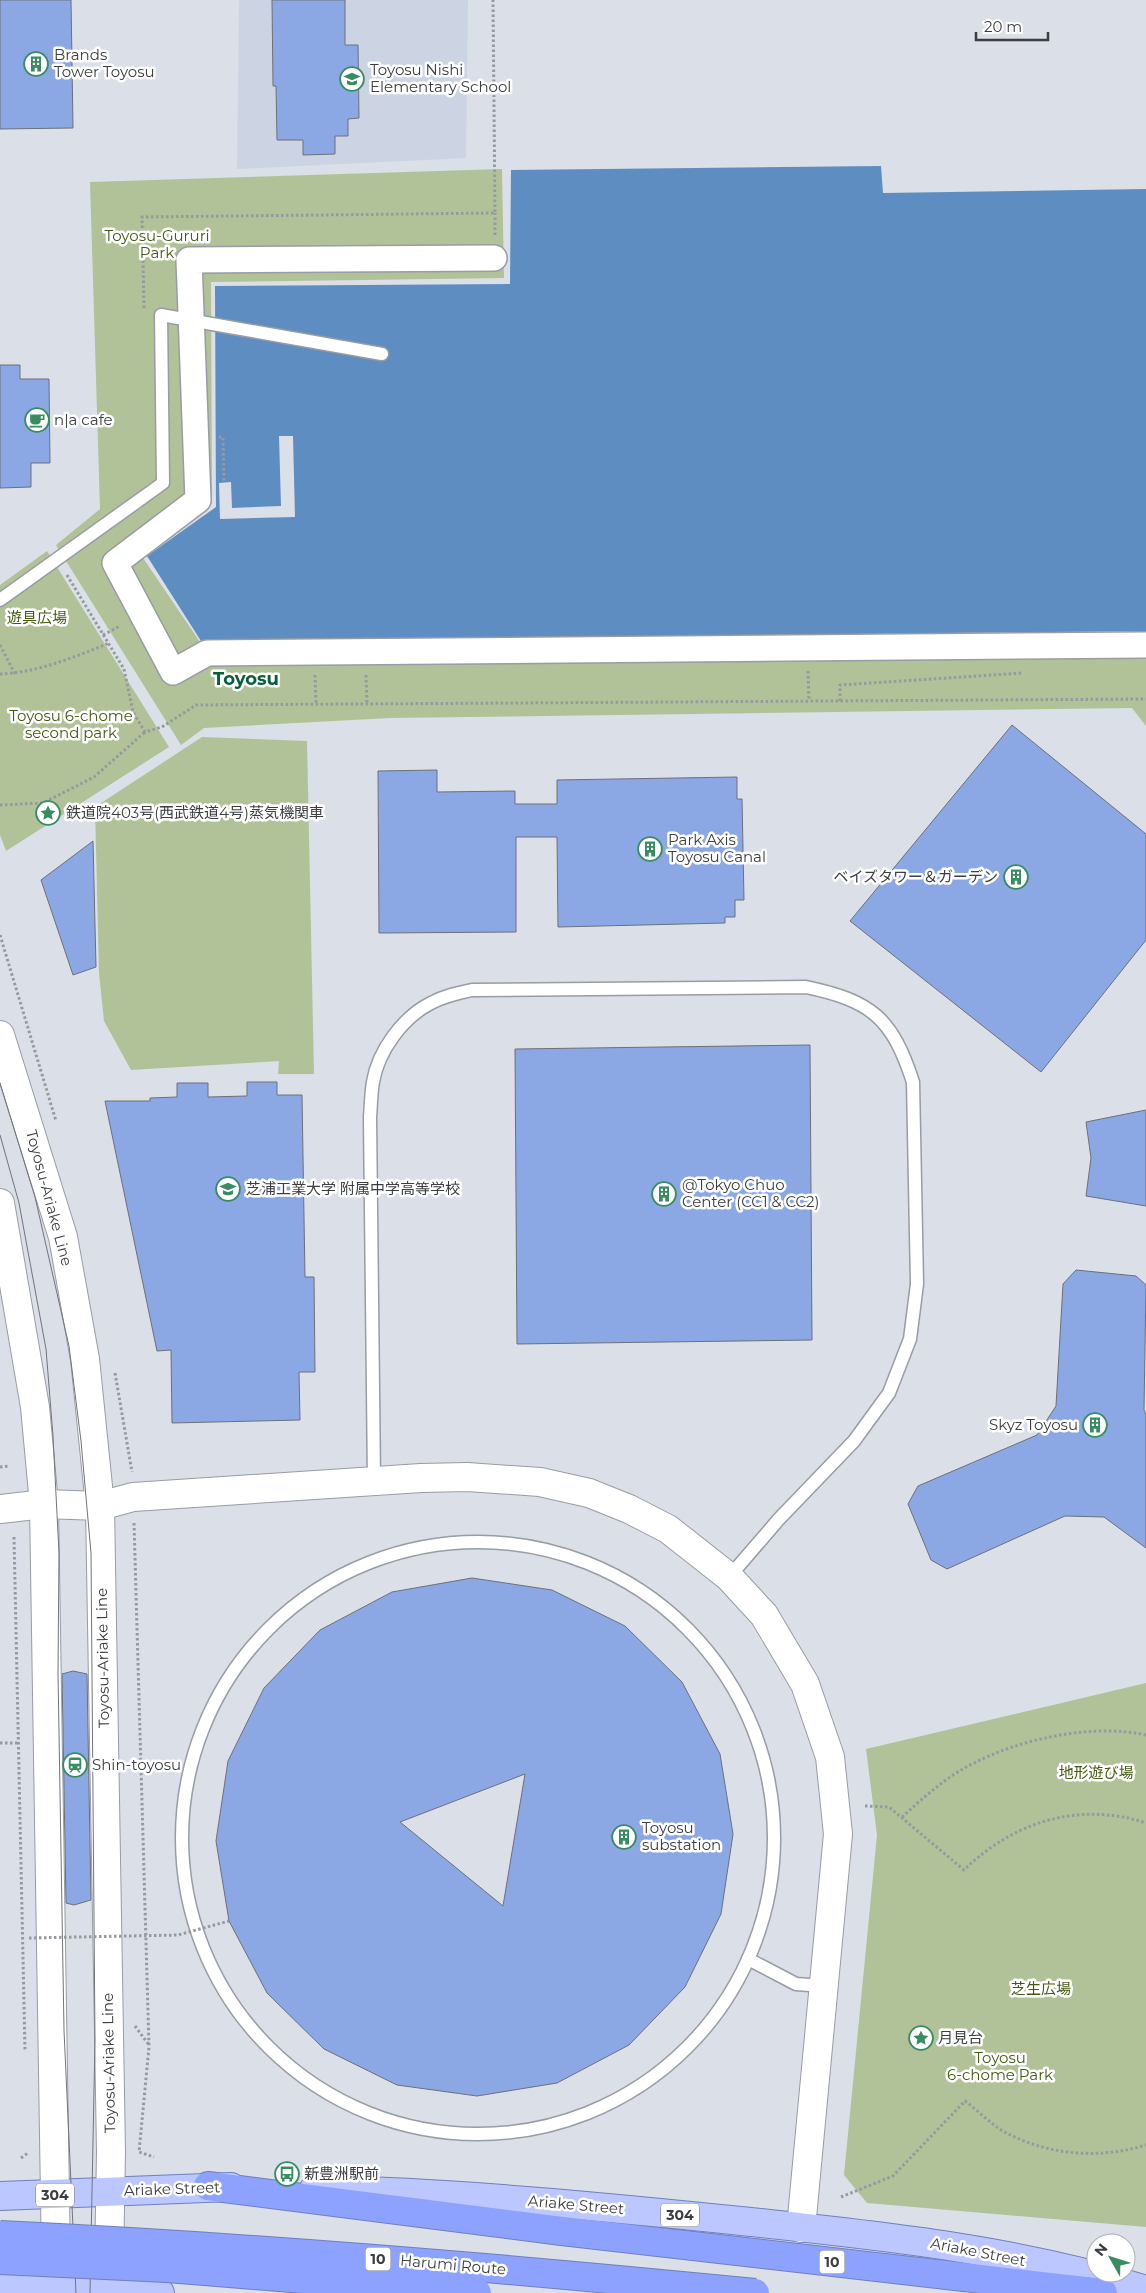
<svg xmlns="http://www.w3.org/2000/svg" width="1146" height="2293" font-family="Montserrat,'Noto Sans JP',sans-serif">
<style>
.built{fill:#ccd4e3}
.green{fill:#b1c298}
.water{fill:#5e8dc2}
.pier{fill:#dbdfe7}
.building{fill:#8ba8e5;stroke:#6d7078;fill-rule:evenodd}
.lines{fill:none;stroke-linecap:round;stroke-linejoin:round}
.lane-casing{stroke:#989ca4;stroke-width:15}
.street-casing{stroke:#989ca4;stroke-width:28}
.secondary-casing{stroke:#989ca4;stroke-width:30}
.primary-casing{stroke:#707fbc;stroke-width:30}
.highway-casing{stroke:#707fbc;stroke-width:30}
.path{stroke:#96999f;stroke-width:3;stroke-dasharray:2.5 2.5;stroke-linecap:butt}
.lane{stroke:#fff;stroke-width:12}
.street{stroke:#fff;stroke-width:25}
.secondary{stroke:#fff;stroke-width:28}
.primary{stroke:#bbc7fe;stroke-width:28}
.highway{stroke:#8da2fe;stroke-width:28}
.tram{stroke:#727479;stroke-width:1}
.highway-bridge-casing{stroke:#707fbc;stroke-width:30;stroke-linecap:butt}
.path-bridge{stroke:#96999f;stroke-width:3;stroke-dasharray:2.5 2.5;stroke-linecap:butt}
.highway-bridge{stroke:#8da2fe;stroke-width:28}
.labels{text-anchor:middle;stroke-width:5;stroke-linejoin:round;paint-order:stroke}
.shield{fill:#fff;stroke:#767779;stroke-width:1}
.shield-label{font-size:14px;font-weight:bold;fill:#3b3d40}
.poi-label{font-size:15px;fill:#3b3d40;stroke:#fff;text-anchor:start}
.park-label{font-size:15px;fill:#445a11;stroke:#fff}
.street-label{font-size:15px;fill:#3b3d40;stroke:#fff}
.quarter-label{font-size:18px;font-weight:bold;fill:#05603a;stroke:#fff}
</style>
<rect width="100%" height="100%" fill="#dbdfe7"/>
<path class="built" d="M 239,0 L 468,0 L 466,158 L 237,169 Z"/>
<g class="green">
<path d="M 502,169 L 504,278 L 211,282 L 212,503 L 141,555 L 200,642 L 1146,633 L 1146,726 L 1132,708 L 390,718 L 204,728 L 181,745 L 56,545 L 100,509 L 90,182 Z"/>
<path d="M 47,551 L 169,747 L 6,851 L 0,835 L 0,585 Z"/>
<path d="M 202,737 L 307,741 L 314,1074 L 278,1074 L 279,1061 L 131,1070 L 104,1021 L 99,973 L 95,807 Z"/>
<path d="M 1146,1683 L 1146,2227 L 867,2203 L 844,2175 L 877,1835 L 866,1749 Z"/>
</g>
<path class="water" d="M 881,166 L 883,193 L 1146,189 L 1146,631 L 201,641 L 147,556 L 216,507 L 215,286 L 510,284 L 511,170 Z"/>
<path class="pier" d="M 279,436 L 293,436 L 295,517 L 220,519 L 219,483 L 231,482 L 232,508 L 281,506 Z"/>
<g class="building">
<path d="M 0,0 L 71,0 L 73,128 L 0,129 Z"/>
<path d="M 272,0 L 345,0 L 345,45 L 358,45 L 359,118 L 348,119 L 348,136 L 335,136 L 335,154 L 303,155 L 303,140 L 277,140 L 276,86 L 273,86 Z"/>
<path d="M 0,365 L 20,365 L 20,379 L 49,379 L 50,463 L 31,463 L 31,487 L 0,488 Z"/>
<path d="M 1012,725 L 1146,834 L 1146,940 L 1041,1072 L 850,921 Z"/>
<path d="M 437,770 L 437,792 L 515,791 L 515,804 L 557,804 L 557,780 L 737,777 L 737,799 L 742,799 L 744,900 L 735,900 L 735,917 L 725,917 L 725,923 L 558,927 L 557,837 L 516,837 L 516,932 L 379,933 L 378,771 Z"/>
<path d="M 93,841 L 96,967 L 73,975 L 41,880 Z"/>
<path d="M 810,1045 L 812,1340 L 517,1344 L 515,1049 Z"/>
<path d="M 247,1082 L 277,1082 L 277,1095 L 302,1095 L 305,1277 L 314,1277 L 315,1372 L 299,1372 L 300,1420 L 172,1423 L 171,1350 L 157,1351 L 105,1101 L 150,1101 L 150,1098 L 177,1097 L 177,1083 L 208,1083 L 208,1097 L 247,1096 Z"/>
<path d="M 1146,1110 L 1146,1206 L 1086,1196 L 1091,1158 L 1086,1122 Z"/>
<path d="M 1076,1270 L 1136,1276 L 1146,1285 L 1144,1410 L 1146,1415 L 1146,1548 L 1104,1517 L 1065,1516 L 947,1569 L 931,1560 L 908,1504 L 918,1486 L 1037,1435 L 1056,1406 L 1063,1284 Z"/>
<path d="M 472,1578 L 552,1590 L 625,1626 L 682,1682 L 720,1754 L 733,1834 L 721,1914 L 685,1987 L 629,2045 L 557,2083 L 477,2096 L 397,2085 L 324,2049 L 267,1993 L 229,1921 L 216,1841 L 228,1761 L 264,1688 L 320,1630 L 392,1592 ZM 525,1774 L 503,1906 L 400,1822 Z"/>
<path d="M 73,1671 L 87,1674 L 91,1900 L 74,1905 L 66,1903 L 62,1674 Z"/>
</g>
<g class="lines">
<g class="lane-casing">
<g id="lane">
<path d="M 0,600 L 163,483 L 161,315 L 382,354"/>
<path d="M 374,1481 L 370,1117 C 371,1105 371,1093 373,1082 C 378,1051 403,1017 431,1003 C 444,996 458,993 472,990 L 806,987 C 872,1001 892,1018 913,1082 L 917,1284 L 910,1339 L 889,1393 L 854,1441 L 779,1519 L 729,1577"/>
<circle cx="478" cy="1838" r="296"/>
<path d="M 748,1959 L 796,1984 L 824,1986"/>
</g>
</g>
<g class="street-casing">
<path id="street" d="M 494,258 L 189,260 L 198,500 L 115,563 L 173,672 L 207,653 L 1146,645"/>
</g>
<g class="secondary-casing">
<g id="secondary">
<path d="M 0,1035 L 63,1237 L 85,1359 L 100,1506 L 111,2152 L 109,2264"/>
<path d="M 0,1203 L 35,1407 L 44,1504 L 56,2261"/>
<path d="M 0,1509 L 44,1504 L 100,1506 L 133,1497 L 421,1478 L 467,1477 L 540,1482 L 589,1493 L 629,1509 L 668,1529 L 729,1577 L 764,1615 L 805,1684 L 830,1757 L 838,1834 L 801,2228"/>
</g>
</g>
<g class="primary-casing">
<g id="primary">
<path d="M 314,2189 C 460,2193 606,2207 751,2222 C 884,2236 1018,2250 1146,2290"/>
<path d="M 0,2196 L 231,2187"/>
<path d="M 0,2286 L 160,2293"/>
</g>
</g>
<g class="highway-casing">
<path id="highway" d="M 208,2186 L 562,2231 L 1103,2293"/>
</g>
<g class="path">
<path d="M 495,235 L 495,213"/>
<path d="M 144,308 L 142,217 L 495,213 L 493,0"/>
<path d="M 219,437 L 223,437 L 224,482"/>
<path d="M 67,575 L 124,669 L 133,712 L 145,732 L 162,727 L 196,705 L 1146,699"/>
<path d="M 103,635 L 120,626"/>
<path d="M 0,645 L 15,674"/>
<path d="M 808,671 L 809,701"/>
<path d="M 0,674 C 36,673 75,657 109,643"/>
<path d="M 315,675 L 316,704"/>
<path d="M 366,675 L 367,704"/>
<path d="M 840,701 L 840,685 L 1023,673"/>
<path d="M 0,805 L 43,803 L 94,777 L 145,732"/>
<path d="M 0,935 L 56,1121"/>
<path d="M 115,1373 L 132,1472"/>
<path d="M 0,1467 L 10,1466"/>
<path d="M 134,1523 L 149,2047 L 139,2152 L 154,2157"/>
<path d="M 14,1537 L 25,2051"/>
<path d="M 0,1743 L 18,1743"/>
<path d="M 865,1806 L 889,1807 L 964,1870 C 1013,1822 1079,1801 1146,1823"/>
<path d="M 902,1817 C 923,1798 946,1777 972,1764 C 1020,1739 1092,1723 1146,1735"/>
<path d="M 135,2026 L 149,2045"/>
<path d="M 21,2158 L 28,2153"/>
<path d="M 841,2197 L 893,2176 L 965,2101 C 977,2110 989,2122 1001,2130 C 1045,2155 1098,2160 1146,2145"/>
</g>
<use href="#lane" class="lane"/>
<use href="#street" class="street"/>
<use href="#secondary" class="secondary"/>
<use href="#primary" class="primary"/>
<use href="#highway" class="highway"/>
<g class="tram">
<path d="M 0,1083 L 35,1197 L 69,1346 L 81,1441 L 91,1553 L 95,2040 L 90,2293"/>
<path d="M 0,1135 L 19,1203 L 46,1349 L 53,1436 L 59,1553 L 58,1673 L 64,2030 L 76,2293"/>
</g>
<g class="highway-bridge-casing">
<g id="highway-bridge">
<path d="M 0,2235 C 252,2247 504,2268 755,2293"/>
<path d="M 0,2260 L 167,2268 L 477,2293"/>
</g>
</g>
<path class="path-bridge" d="M 29,1938 L 178,1935 L 229,1921"/>
<use href="#highway-bridge" class="highway-bridge"/>
</g>
<defs>
<g id="building-ring" transform="scale(1.25)"><circle r="9.5" fill="#fff" stroke="#378c60" stroke-width="1.5"/><path d="M-4-6H4V6H1V3H-1V6H-4ZM-2.5-4.3h1.7v1.8h-1.7ZM.8-4.3h1.7v1.8H.8ZM-2.5-1h1.7V.8h-1.7ZM.8-1h1.7V.8H.8Z" fill="#378c60"/></g>
<g id="school-ring" transform="scale(1.25)"><circle r="9.5" fill="#fff" stroke="#378c60" stroke-width="1.5"/><path d="M0-5L7-2L0 1L-7-2ZM-4 1L0 2.5L4 1V4Q0 6-4 4Z" fill="#378c60"/></g>
<g id="cafe-ring" transform="scale(1.25)"><circle r="9.5" fill="#fff" stroke="#378c60" stroke-width="1.5"/><path d="M-5.5-4.5H6V0H3Q3 3.5 0 3.5H-2.5Q-5.5 3.5-5.5 0ZM3-3.2v2h1.7v-2ZM-6 4.5H4V6H-6Z" fill="#378c60"/></g>
<g id="sight-ring" transform="scale(1.25)"><circle r="9.5" fill="#fff" stroke="#378c60" stroke-width="1.5"/><path d="M0-6L1.8-2.2L6-1.7L2.9 1.2L3.7 5.4L0 3.3L-3.7 5.4L-2.9 1.2L-6-1.7L-1.8-2.2Z" fill="#378c60"/></g>
<g id="station-ring" transform="scale(1.25)"><circle r="9.5" fill="#fff" stroke="#378c60" stroke-width="1.5"/><path d="M-3-6H3Q5-6 5-4V2Q5 4 3 4L4.5 6H3L1.5 4h-3L-3 6H-4.5L-3 4Q-5 4-5 2V-4Q-5-6-3-6ZM-3.5-4v3h7v-3ZM-3.5 1v1.5H-2V1ZM2 1v1.5H3.5V1Z" fill="#378c60"/></g>
<g id="bus-ring" transform="scale(1.25)"><circle r="9.5" fill="#fff" stroke="#378c60" stroke-width="1.5"/><path d="M-5-6H5V4H4V6H2V4H-2V6H-4V4H-5ZM-3.5-4V0h7V-4ZM-3.5 1.2v1.5H-2V1.2ZM2 1.2v1.5H3.5V1.2Z" fill="#378c60"/></g>
</defs>
<g fill-rule="evenodd">
<use href="#building-ring" x="36" y="64"/>
<use href="#school-ring" x="352" y="79"/>
<use href="#cafe-ring" x="37" y="420"/>
<use href="#sight-ring" x="48" y="813"/>
<use href="#building-ring" x="650" y="849"/>
<use href="#building-ring" x="1016" y="877"/>
<use href="#school-ring" x="228" y="1189"/>
<use href="#building-ring" x="664" y="1194"/>
<use href="#building-ring" x="1095" y="1425"/>
<use href="#station-ring" x="75" y="1765"/>
<use href="#building-ring" x="624" y="1837"/>
<use href="#sight-ring" x="921" y="2038"/>
<use href="#bus-ring" x="287" y="2174"/>
</g>
<g class="labels">
<g class="shield">
<rect x="36" y="2183.5" width="38" height="23" rx="4"/>
<rect x="661" y="2203.5" width="38" height="23" rx="4"/>
<rect x="365.5" y="2247.5" width="25" height="23" rx="4"/>
<rect x="819.5" y="2250.5" width="25" height="23" rx="4"/>
</g>
<g class="shield-label">
<text x="55" y="2200">304</text>
<text x="680" y="2220">304</text>
<text x="378" y="2264">10</text>
<text x="832" y="2267">10</text>
</g>
<g class="poi-label">
<text x="54" y="60">Brands<tspan x="54" dy="17">Tower Toyosu</tspan></text>
<text x="370" y="75">Toyosu Nishi<tspan x="370" dy="17">Elementary School</tspan></text>
<text x="54" y="425">n|a cafe</text>
<text x="66" y="818">鉄道院403号(西武鉄道4号)蒸気機関車</text>
<text x="668" y="845">Park Axis<tspan x="668" dy="17">Toyosu Canal</tspan></text>
<text x="998" y="882" text-anchor="end">ベイズタワー＆ガーデン</text>
<text x="682" y="1190">@Tokyo Chuo<tspan x="682" dy="17">Center (CC1 &amp; CC2)</tspan></text>
<text x="246" y="1194">芝浦工業大学 附属中学高等学校</text>
<text x="1078" y="1430" text-anchor="end">Skyz Toyosu</text>
<text x="92" y="1770">Shin-toyosu</text>
<text x="642" y="1833">Toyosu<tspan x="642" dy="17">substation</tspan></text>
<text x="938" y="2043">月見台</text>
<text x="304" y="2179">新豊洲駅前</text>
</g>
<g class="park-label">
<text x="157" y="241">Toyosu-Gururi<tspan x="157" dy="17">Park</tspan></text>
<text x="37" y="623">遊具広場</text>
<text x="71" y="721">Toyosu 6-chome<tspan x="71" dy="17">second park</tspan></text>
<text x="1096" y="1778">地形遊び場</text>
<text x="1041" y="1994">芝生広場</text>
<text x="1000" y="2063">Toyosu<tspan x="1000" dy="17">6-chome Park</tspan></text>
</g>
<g class="street-label">
<text transform="translate(49 1198) rotate(75)" y="5">Toyosu-Ariake Line</text>
<text transform="translate(103 1658) rotate(-91)" y="5">Toyosu-Ariake Line</text>
<text transform="translate(109 2063) rotate(-91)" y="5">Toyosu-Ariake Line</text>
<text transform="translate(172 2189) rotate(-2)" y="5">Ariake Street</text>
<text transform="translate(576 2205) rotate(5)" y="5">Ariake Street</text>
<text transform="translate(978 2252) rotate(11)" y="5">Ariake Street</text>
<text transform="translate(453 2265) rotate(5)" y="5">Harumi Route</text>
</g>
<g class="quarter-label">
<text x="246" y="685">Toyosu</text>
</g>
</g>
<g transform="translate(1111 2258) rotate(309)"><circle r="24" fill="#ffffff" stroke="#b1b1b3"/>
<path d="M0-4L9 19L0 12L-9 19Z" fill="#378c60"/>
<text y="-8" font-size="14" font-weight="bold" text-anchor="middle" fill="#3b3d40">N</text>
</g>
<path d="M976 32v8h72v-8" fill="none" stroke="#3b3d40" stroke-width="2.5"/>
<text x="984" y="32" font-size="15" fill="#3b3d40" stroke="#ffffff" stroke-width="4" paint-order="stroke">20 m</text>
</svg>
